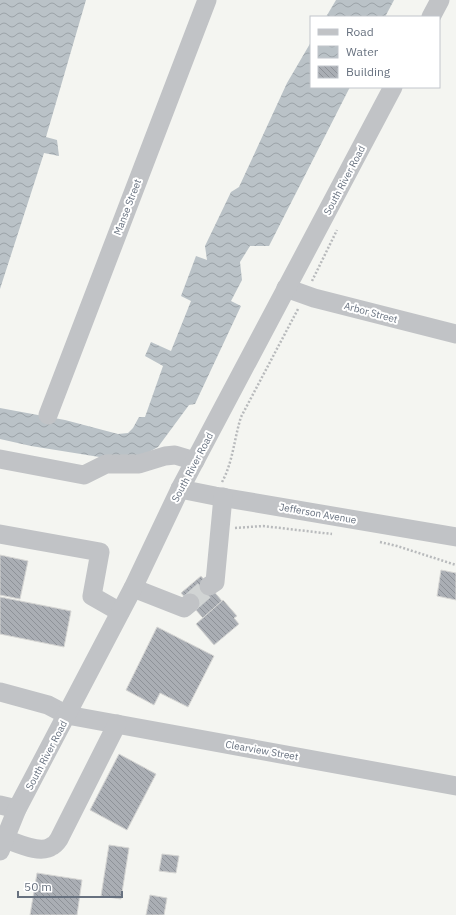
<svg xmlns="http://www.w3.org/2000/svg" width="456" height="915" font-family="'IBM Plex Sans',sans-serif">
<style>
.water{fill:url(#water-waves)}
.building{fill:url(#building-back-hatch);stroke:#d6d6d4}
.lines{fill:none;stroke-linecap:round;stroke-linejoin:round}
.minor-tunnel{stroke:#d1d4d4;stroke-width:19;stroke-dasharray:19 10;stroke-linecap:butt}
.path{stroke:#b8babc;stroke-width:2.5;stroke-dasharray:2 2;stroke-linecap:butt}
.minor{stroke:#c1c3c6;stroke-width:19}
.labels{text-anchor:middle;stroke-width:4;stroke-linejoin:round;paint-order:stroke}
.street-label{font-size:10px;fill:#67717f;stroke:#fff}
</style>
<defs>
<pattern id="water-waves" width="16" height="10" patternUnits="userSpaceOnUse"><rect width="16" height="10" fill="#bac2c7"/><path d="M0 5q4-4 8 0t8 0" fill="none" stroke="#9ba2a7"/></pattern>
<pattern id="building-back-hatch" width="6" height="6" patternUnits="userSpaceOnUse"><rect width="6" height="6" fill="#aaaeb4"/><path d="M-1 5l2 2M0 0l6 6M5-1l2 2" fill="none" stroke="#8e9298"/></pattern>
</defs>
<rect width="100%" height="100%" fill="#f4f5f1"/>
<g class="water">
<path d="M 0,0 L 86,0 L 46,137 L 57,140 L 59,156 L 44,153 L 0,289 Z"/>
<path d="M 336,0 L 394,0 L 385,17 L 326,17 Z"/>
<path d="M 311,42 L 311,87 L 350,87 L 269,246 L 250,246 L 240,262 L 242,280 L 231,301 L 241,306 L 195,404 L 189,405 L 158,447 L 138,458 L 118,460 L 31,446 L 0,439 L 0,408 L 65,420 L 118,434 L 128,433 L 133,428 L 139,417 L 145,417 L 163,366 L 145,356 L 151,342 L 171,351 L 191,301 L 181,296 L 196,256 L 207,260 L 205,246 L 231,192 L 239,187 L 287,83 Z"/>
</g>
<g class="building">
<path d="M 0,555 L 28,561 L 20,599 L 0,595 Z"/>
<path d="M 441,570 L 456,573 L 456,600 L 437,596 Z"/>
<path d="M 201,576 L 222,601 L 203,618 L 181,593 Z"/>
<path d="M 0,597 L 71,611 L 64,647 L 0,634 Z"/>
<path d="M 223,600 L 237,616 L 234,618 L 239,624 L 214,645 L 196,624 Z"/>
<path d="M 157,627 L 214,656 L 188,707 L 160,693 L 154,705 L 126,690 Z"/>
<path d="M 119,754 L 156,774 L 127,830 L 90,810 Z"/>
<path d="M 109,845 L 129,848 L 121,899 L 101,896 Z"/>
<path d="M 162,854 L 179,856 L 176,873 L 159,871 Z"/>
<path d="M 37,873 L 82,880 L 77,915 L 30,915 Z"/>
<path d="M 150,895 L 167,898 L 164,915 L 146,915 Z"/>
</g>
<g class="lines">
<path class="minor-tunnel" d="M 190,603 L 209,586"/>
<g class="path">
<path d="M 312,281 L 337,230"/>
<path d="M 222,482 C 233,462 234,439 241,417 L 298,309"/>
<path d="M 235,528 L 263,526 L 332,534"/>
<path d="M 380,542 L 397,546 L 456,565"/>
</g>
<g class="minor">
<path d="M 431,17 L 440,0"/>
<path d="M 286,288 L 314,298 L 456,334"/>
<path d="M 48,415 L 207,0"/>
<path d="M 0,459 L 84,475 L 106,464 L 139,464 L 165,456 L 175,455 L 195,461"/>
<path d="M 180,489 L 215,496 L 456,537"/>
<path d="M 0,534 L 100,552 L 92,596 L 120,612"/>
<path d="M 209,586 L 215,582 L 223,497"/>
<path d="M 133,588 L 184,608 L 190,603"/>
<path d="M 0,692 L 48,705 L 67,715 L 456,786"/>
<path d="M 0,805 L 17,809"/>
<path d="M 5,839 C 17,843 41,855 52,846 C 55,845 57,842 59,839 L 117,724"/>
<path d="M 0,851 L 17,809 L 133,588 L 180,489 L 393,87"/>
</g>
</g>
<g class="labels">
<g class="street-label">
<text transform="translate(344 180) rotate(-62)" y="4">South River Road</text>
<text transform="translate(127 207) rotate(-69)" y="4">Manse Street</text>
<text transform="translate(371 312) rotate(15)" y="4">Arbor Street</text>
<text transform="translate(192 467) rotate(-62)" y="4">South River Road</text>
<text transform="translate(318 513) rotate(10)" y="4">Jefferson Avenue</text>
<text transform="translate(262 750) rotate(10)" y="4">Clearview Street</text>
<text transform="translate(46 755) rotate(-62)" y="4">South River Road</text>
</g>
</g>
<rect x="310" y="16" width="130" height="72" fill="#ffffff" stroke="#c2c6cc"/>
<rect x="318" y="29" width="20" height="6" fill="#c1c3c6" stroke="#c2c6cc"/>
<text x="346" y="36" font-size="12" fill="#67717f">Road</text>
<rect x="318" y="46" width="20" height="12" fill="url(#water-waves)" stroke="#c2c6cc"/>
<text x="346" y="56" font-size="12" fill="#67717f">Water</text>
<rect x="318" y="66" width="20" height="12" fill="url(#building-back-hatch)" stroke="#c2c6cc"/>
<text x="346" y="76" font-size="12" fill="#67717f">Building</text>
<path d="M18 891v6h104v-6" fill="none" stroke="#67717f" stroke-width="2"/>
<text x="24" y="891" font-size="12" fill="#67717f" stroke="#ffffff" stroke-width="3" paint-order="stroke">50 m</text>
</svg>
